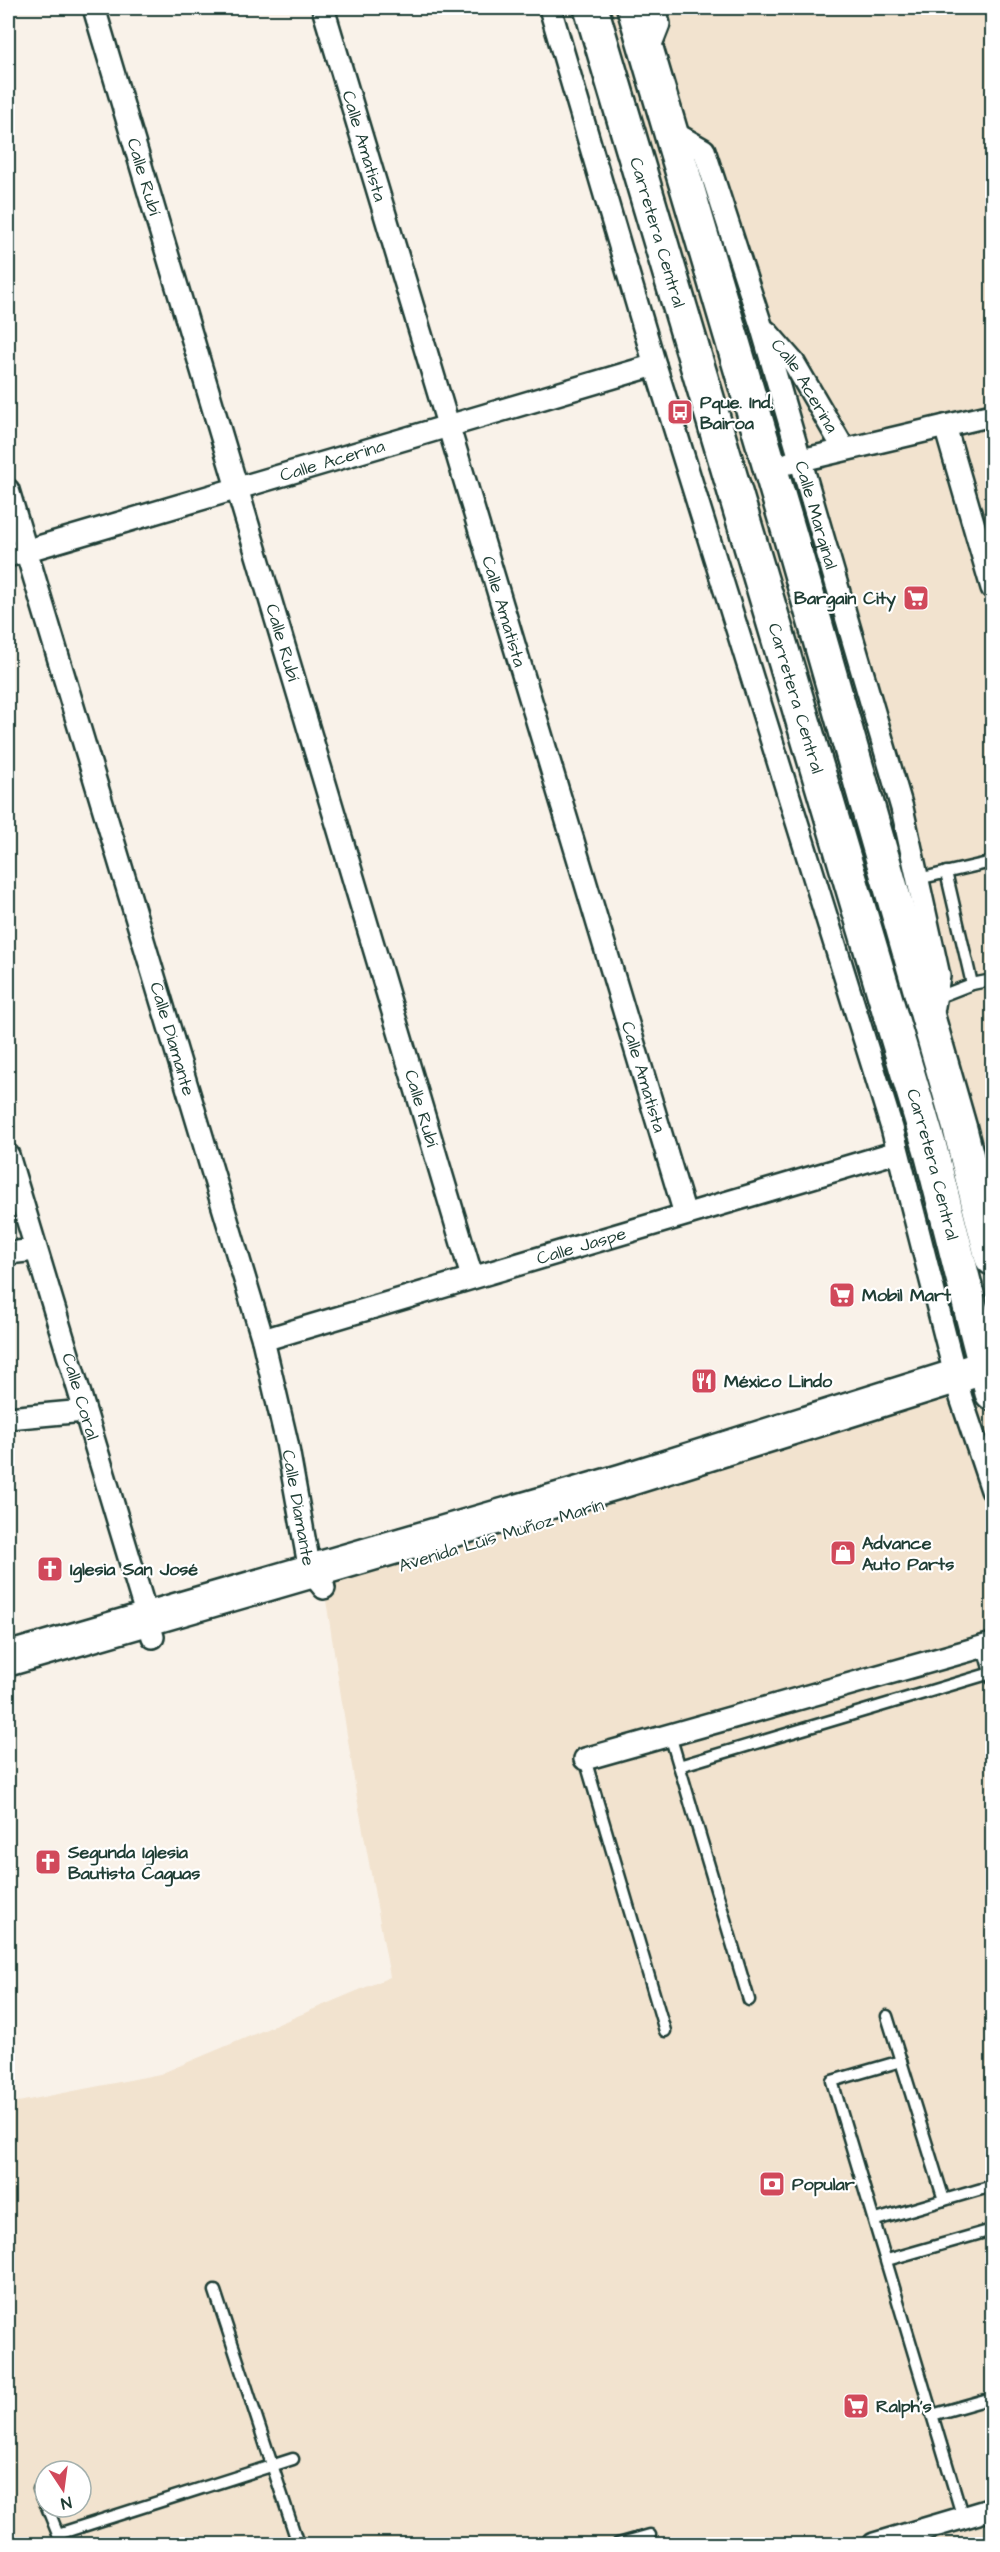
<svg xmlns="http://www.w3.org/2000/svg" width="1000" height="2552" font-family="'Architects Daughter',sans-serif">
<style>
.built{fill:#f2e3cf;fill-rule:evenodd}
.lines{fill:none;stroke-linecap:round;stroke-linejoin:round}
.service-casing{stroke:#1f3d34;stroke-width:15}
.minor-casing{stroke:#1f3d34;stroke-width:26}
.primary-casing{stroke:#1f3d34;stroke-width:38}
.service{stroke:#fff;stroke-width:10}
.minor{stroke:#fff;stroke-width:21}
.primary{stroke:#fff;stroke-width:33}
.labels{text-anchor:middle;stroke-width:4.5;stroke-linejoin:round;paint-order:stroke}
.street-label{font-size:18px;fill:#1f3d34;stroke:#fff}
.poi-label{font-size:18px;font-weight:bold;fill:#1f3d34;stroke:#fff;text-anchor:start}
</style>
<rect width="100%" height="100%" fill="#f9f2e9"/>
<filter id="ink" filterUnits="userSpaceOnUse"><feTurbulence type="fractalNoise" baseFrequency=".0167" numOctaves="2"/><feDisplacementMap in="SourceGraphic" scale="12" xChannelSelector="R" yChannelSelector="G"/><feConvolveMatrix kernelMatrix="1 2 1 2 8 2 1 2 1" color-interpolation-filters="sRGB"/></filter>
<g filter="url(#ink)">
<g class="built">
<path d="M 606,8 L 992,8 L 992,1219 L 974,1225 Z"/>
<path d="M 992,1361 L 992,2544 L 8,2544 L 8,2104 L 160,2074 L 390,1977 L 356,1792 L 321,1568 ZM 45,2471 L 81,2471 L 81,2507 L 45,2507 Z"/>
</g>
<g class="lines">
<g class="service-casing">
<g id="service">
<path d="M 918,879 L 992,862"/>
<path d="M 972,984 L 992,980"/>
<path d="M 936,998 L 972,984 L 946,872"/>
<path d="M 983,1647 L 992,1679"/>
<path d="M 670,1735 L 749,2000"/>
<path d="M 585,1759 L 665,2031"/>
<path d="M 679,1766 L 991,1673"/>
<path d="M 887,2016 L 944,2200"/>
<path d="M 901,2061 L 832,2081 L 963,2518"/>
<path d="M 876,2220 L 992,2186"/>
<path d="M 887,2260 L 992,2230"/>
<path d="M 215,2291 L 298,2544"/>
<path d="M 932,2415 L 992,2398"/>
<path d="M 39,2489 L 45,2503"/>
<path d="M 47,2507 L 62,2544"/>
<path d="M 58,2534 L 293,2459"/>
<path d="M 618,2544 L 650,2535"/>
</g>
</g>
<g class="minor-casing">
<g id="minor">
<path id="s1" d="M 94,8 L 472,1277"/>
<path id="s2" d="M 323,8 L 685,1214"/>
<path d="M 550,8 L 655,365 L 892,1128 L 961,1398 L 992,1490"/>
<path d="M 648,52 L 659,24 L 654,8"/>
<path id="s3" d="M 671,131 L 704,150 L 761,325 L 902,808 L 939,976 L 932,1018"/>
<path id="s4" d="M 767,332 L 794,363 L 844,449"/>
<path d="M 945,426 L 992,588"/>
<path d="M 789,463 L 992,415"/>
<path id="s5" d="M 8,490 L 263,1340 L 287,1443 L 310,1571 L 324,1588"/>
<path id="s6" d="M 8,556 L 655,365"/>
<path id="s7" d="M 8,1155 L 153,1637"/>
<path d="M 8,1253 L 36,1250"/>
<path id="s8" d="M 263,1340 L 897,1152"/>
<path d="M 8,1418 L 84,1411"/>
<path d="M 585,1759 L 992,1644"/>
<path d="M 874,2544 L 992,2509"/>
</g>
</g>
<g class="primary-casing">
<g id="primary">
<path id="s9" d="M 591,8 L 930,1148 L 992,1393"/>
<path d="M 634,8 L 790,535 L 960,1129 L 992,1258"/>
<path d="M 8,1659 L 622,1481 L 992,1365"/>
</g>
</g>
<use href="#service" class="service"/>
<use href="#minor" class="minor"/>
<use href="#primary" class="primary"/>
</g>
</g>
<defs>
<g id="bus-square" transform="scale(1.35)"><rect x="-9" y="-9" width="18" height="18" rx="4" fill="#d1495b" stroke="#fff"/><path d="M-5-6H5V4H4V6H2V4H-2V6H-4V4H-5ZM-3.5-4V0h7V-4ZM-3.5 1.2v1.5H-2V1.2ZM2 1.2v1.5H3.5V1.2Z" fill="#fff"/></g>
<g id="supermarket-square" transform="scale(1.35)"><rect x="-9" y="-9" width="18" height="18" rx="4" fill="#d1495b" stroke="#fff"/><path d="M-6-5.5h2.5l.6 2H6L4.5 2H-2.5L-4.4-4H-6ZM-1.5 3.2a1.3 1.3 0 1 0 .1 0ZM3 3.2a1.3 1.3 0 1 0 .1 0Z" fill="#fff"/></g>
<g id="restaurant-square" transform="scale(1.35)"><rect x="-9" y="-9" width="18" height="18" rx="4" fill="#d1495b" stroke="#fff"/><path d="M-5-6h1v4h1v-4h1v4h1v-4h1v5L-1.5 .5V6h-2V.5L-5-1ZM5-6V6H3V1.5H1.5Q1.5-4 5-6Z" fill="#fff"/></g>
<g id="shop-square" transform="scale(1.35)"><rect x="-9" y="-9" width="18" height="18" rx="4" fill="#d1495b" stroke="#fff"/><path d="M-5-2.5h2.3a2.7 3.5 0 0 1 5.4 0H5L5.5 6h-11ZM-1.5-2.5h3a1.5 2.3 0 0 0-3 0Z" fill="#fff"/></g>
<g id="church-square" transform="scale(1.35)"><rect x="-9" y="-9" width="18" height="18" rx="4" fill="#d1495b" stroke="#fff"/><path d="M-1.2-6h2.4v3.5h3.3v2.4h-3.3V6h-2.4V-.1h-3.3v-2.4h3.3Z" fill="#fff"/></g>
<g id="bank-square" transform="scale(1.35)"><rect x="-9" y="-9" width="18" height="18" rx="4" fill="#d1495b" stroke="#fff"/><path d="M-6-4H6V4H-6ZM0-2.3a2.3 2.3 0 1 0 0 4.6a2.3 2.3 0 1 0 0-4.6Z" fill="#fff"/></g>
</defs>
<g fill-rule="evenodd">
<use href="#bus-square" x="680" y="412"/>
<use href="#supermarket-square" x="916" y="598"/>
<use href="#supermarket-square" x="842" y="1295"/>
<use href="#restaurant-square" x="704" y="1381"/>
<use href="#shop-square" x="843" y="1553"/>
<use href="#church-square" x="50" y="1569"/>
<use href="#church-square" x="48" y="1862"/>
<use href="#bank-square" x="772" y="2184"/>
<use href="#supermarket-square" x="856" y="2406"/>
</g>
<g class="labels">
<g class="street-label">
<text dy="6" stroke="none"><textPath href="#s2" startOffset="144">Calle Amatista</textPath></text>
<text dy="6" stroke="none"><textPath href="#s1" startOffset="176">Calle Rubí</textPath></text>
<text dy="6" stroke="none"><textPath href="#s9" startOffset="234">Carretera Central</textPath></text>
<text dy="6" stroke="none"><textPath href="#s4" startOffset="66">Calle Acerina</textPath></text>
<text dy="6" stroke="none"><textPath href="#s6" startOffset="338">Calle Acerina</textPath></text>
<text dy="6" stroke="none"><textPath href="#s3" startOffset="420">Calle Marginal</textPath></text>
<text dy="6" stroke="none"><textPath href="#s2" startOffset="630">Calle Amatista</textPath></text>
<text dy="6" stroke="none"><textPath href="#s1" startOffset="662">Calle Rubí</textPath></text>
<text dy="6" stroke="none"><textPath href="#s9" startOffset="720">Carretera Central</textPath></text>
<text dy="6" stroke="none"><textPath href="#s5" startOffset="573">Calle Diamante</textPath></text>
<text dy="6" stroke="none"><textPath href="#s2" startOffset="1116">Calle Amatista</textPath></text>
<text dy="6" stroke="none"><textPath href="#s1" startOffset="1148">Calle Rubí</textPath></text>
<text dy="6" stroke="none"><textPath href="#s9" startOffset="1206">Carretera Central</textPath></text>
<text dy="6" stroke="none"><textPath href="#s8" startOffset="332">Calle Jaspe</textPath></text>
<text dy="6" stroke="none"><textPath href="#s7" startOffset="252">Calle Coral</textPath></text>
<text dy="6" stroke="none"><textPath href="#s5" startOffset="1059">Calle Diamante</textPath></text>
<text transform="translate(501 1535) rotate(-17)" y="6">Avenida Luis Muñoz Marín</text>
</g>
<g class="poi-label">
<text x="700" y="408">Pque. Ind.<tspan x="700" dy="21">Bairoa</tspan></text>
<text x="896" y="604" text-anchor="end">Bargain City</text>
<text x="862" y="1301">Mobil Mart</text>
<text x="724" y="1387">México Lindo</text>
<text x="862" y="1549">Advance<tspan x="862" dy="21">Auto Parts</tspan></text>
<text x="70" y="1575">Iglesia San José</text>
<text x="68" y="1858">Segunda Iglesia<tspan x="68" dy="21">Bautista Caguas</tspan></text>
<text x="792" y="2190">Popular</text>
<text x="876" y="2412">Ralph's</text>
</g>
</g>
<rect width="1000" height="2552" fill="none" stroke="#fff" stroke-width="30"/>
<rect x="15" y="15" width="970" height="2522" fill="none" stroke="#1f3d34" stroke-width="2" filter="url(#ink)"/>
<g transform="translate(63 2489) rotate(167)"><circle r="28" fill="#ffffff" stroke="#a5b1ae" stroke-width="1.5"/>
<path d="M0-4.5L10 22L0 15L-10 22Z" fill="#d1495b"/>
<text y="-9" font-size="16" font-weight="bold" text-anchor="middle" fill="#1f3d34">N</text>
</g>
</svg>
